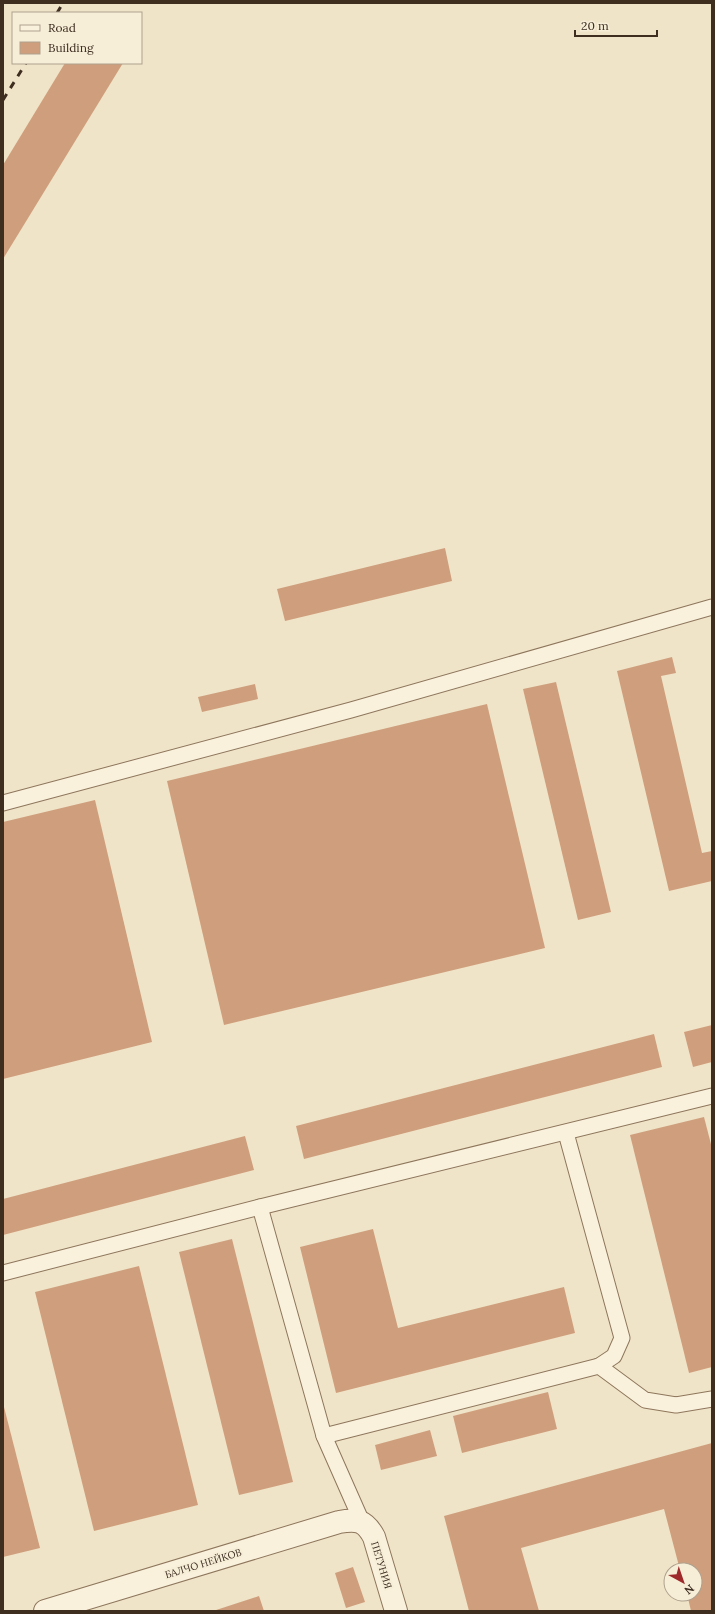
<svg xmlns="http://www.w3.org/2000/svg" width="715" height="1614" font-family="Lora,serif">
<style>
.building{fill:#cf9f7d}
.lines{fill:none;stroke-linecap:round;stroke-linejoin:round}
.service-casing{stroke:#8d765c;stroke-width:17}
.minor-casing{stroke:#8d765c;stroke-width:24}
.service{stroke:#faf1dc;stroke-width:15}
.minor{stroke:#faf1dc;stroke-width:22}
.rail{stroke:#3d2e20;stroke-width:3;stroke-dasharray:7 7;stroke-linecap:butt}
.labels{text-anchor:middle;stroke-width:4;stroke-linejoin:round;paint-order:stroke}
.street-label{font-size:10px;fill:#3d2e20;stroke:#f7eed8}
</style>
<rect width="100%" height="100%" fill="#f0e4c8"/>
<g class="building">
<path d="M 65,63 L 123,63 L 3,259 L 3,165 Z"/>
<path d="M 445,548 L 452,581 L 285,621 L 277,589 Z"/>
<path d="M 672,657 L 676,673 L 661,676 L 702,853 L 712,851 L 712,881 L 669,891 L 617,671 Z"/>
<path d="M 556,682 L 611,912 L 578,920 L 523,689 Z"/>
<path d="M 255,684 L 258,699 L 202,712 L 198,697 Z"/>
<path d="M 487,704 L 545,948 L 224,1025 L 167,781 Z"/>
<path d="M 95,800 L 152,1042 L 3,1079 L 3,822 Z"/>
<path d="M 712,1025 L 712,1062 L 693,1067 L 684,1032 Z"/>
<path d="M 654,1034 L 662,1067 L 304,1159 L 296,1126 Z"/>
<path d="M 704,1117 L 712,1148 L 712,1367 L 689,1373 L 630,1135 Z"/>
<path d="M 245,1136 L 254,1170 L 3,1235 L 3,1199 Z"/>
<path d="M 373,1229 L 398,1328 L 564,1287 L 575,1333 L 336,1393 L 300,1247 Z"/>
<path d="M 232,1239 L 293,1482 L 239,1495 L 179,1252 Z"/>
<path d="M 139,1266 L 198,1505 L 94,1531 L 35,1292 Z"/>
<path d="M 548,1392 L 557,1429 L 462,1453 L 453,1416 Z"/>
<path d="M 3,1403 L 40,1548 L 3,1557 Z"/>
<path d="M 430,1430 L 437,1456 L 381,1470 L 375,1445 Z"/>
<path d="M 712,1443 L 712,1611 L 691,1611 L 687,1594 L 695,1594 L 695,1570 L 680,1570 L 664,1509 L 521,1548 L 539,1611 L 469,1611 L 444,1516 Z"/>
<path d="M 353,1567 L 365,1602 L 346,1608 L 335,1573 Z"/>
<path d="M 259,1596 L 264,1611 L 213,1611 Z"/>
</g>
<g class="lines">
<g class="service-casing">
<g id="service">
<path d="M 3,803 L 351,710 L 712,607"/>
<path d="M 260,1207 L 324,1436 L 362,1522"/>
<path d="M 3,1273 L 260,1207 L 712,1096"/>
<path d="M 599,1366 L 645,1400 L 676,1405 L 712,1399"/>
<path d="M 324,1436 L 599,1366 L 614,1356 L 622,1338 L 566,1133"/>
</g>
</g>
<g class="minor-casing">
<path id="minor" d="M 45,1611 L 339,1522 C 357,1519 365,1520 374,1537 L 396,1611"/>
</g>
<use href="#service" class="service"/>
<use href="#minor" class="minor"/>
<g class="rail">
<path d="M 57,13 L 63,3"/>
<path d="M 3,100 L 26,63"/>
</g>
</g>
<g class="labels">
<g class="street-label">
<text transform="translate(203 1563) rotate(-17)" y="4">БАЛЧО НЕЙКОВ</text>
<text transform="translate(382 1565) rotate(73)" y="4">ПЕТУНИЯ</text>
</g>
</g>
<rect width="715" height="1614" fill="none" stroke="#3d2e20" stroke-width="8"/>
<rect x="12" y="12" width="130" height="52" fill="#f7eed8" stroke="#ada18e"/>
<rect x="20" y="25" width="20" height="6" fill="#faf1dc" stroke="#ada18e"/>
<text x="48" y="32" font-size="12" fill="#3d2e20">Road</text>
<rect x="20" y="42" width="20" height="12" fill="#cf9f7d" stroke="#ada18e"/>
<text x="48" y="52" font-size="12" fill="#3d2e20">Building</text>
<g transform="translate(683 1582) rotate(140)"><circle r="19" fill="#f7eed8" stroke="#ada18e"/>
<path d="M0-3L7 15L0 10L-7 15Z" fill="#9e2a2b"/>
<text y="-6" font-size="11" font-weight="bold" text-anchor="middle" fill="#3d2e20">N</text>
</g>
<path d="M575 30v6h82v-6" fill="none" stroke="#3d2e20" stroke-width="2"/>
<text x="581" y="30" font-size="12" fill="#3d2e20" stroke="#f7eed8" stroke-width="3" paint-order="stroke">20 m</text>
</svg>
